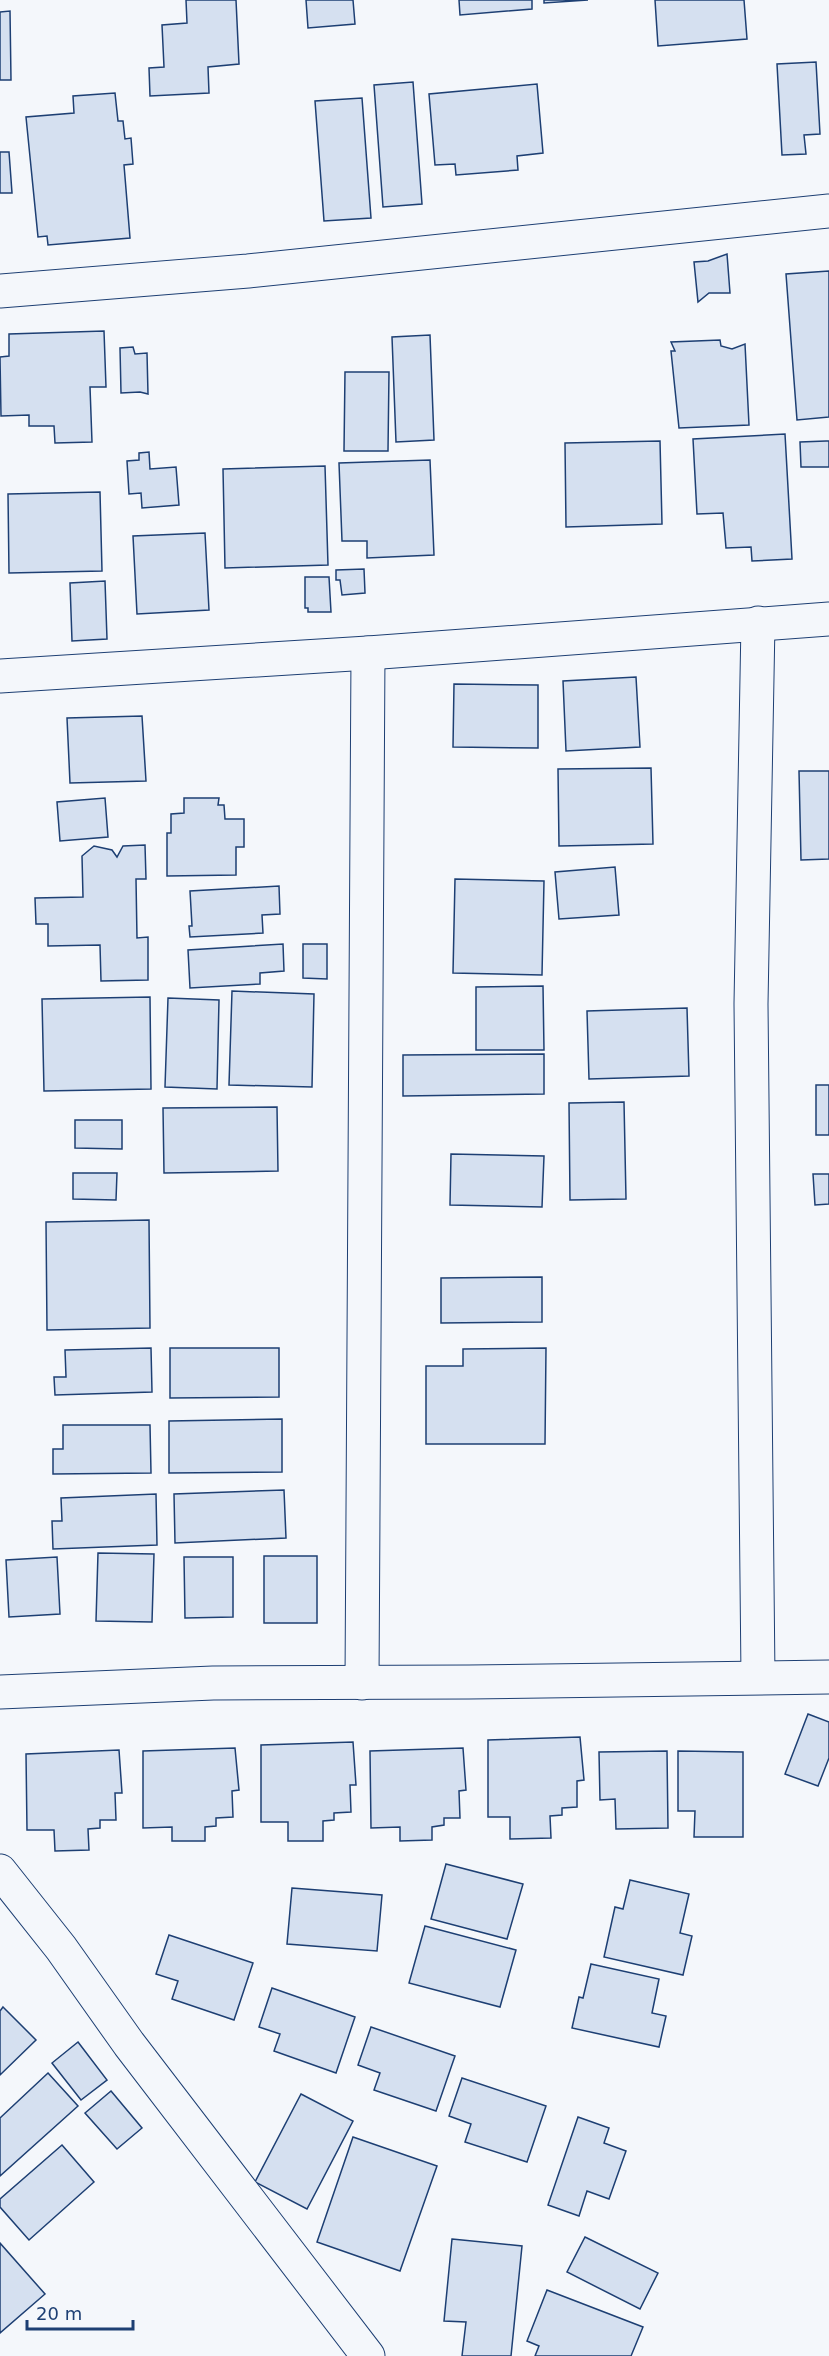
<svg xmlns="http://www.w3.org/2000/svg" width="829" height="2356" font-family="'DejaVu Sans',sans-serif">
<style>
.building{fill:#d5e0f0;stroke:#1d3f73;stroke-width:1.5}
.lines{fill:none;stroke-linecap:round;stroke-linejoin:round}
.minor-casing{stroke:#1d3f73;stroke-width:35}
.minor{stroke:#f4f7fb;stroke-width:33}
</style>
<rect width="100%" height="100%" fill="#f4f7fb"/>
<g class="building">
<path d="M 186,0 L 236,0 L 239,64 L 208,67 L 209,93 L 150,96 L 149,68 L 164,67 L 162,25 L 187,23 Z"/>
<path d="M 306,0 L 353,0 L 355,24 L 308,28 Z"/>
<path d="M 459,0 L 532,0 L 532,9 L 460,15 Z"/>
<path d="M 544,0 L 588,0 L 544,3 Z"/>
<path d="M 655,0 L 744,0 L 747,39 L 658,46 Z"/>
<path d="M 10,11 L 11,80 L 0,80 L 0,12 Z"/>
<path d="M 816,62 L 820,134 L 804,135 L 806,154 L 782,155 L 777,64 Z"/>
<path d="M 413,82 L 422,204 L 383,207 L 374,85 Z"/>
<path d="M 537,84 L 543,153 L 517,156 L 518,170 L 456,175 L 455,164 L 435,165 L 429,94 Z"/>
<path d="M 115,93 L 118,121 L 123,121 L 125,139 L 131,138 L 133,164 L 124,165 L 130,238 L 48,245 L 47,236 L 38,237 L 26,117 L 74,113 L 73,96 Z"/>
<path d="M 362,98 L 371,218 L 324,221 L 315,101 Z"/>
<path d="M 0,152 L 9,152 L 12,193 L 0,193 Z"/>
<path d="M 727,254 L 730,293 L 709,293 L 698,302 L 694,262 L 708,261 Z"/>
<path d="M 829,271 L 829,417 L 797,420 L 786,274 Z"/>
<path d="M 104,331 L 106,387 L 90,387 L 92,442 L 55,443 L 54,426 L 29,426 L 29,415 L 1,416 L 0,357 L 9,356 L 9,334 Z"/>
<path d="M 430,335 L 434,440 L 396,442 L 392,337 Z"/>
<path d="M 720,340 L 721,346 L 732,349 L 745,344 L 749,425 L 679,428 L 671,351 L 675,351 L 671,342 Z"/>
<path d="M 133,347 L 135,354 L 147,353 L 148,394 L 140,392 L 121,393 L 120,348 Z"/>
<path d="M 345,372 L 389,372 L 388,451 L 344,451 Z"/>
<path d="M 785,434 L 792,559 L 752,561 L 751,547 L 726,548 L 723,513 L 697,514 L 693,439 Z"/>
<path d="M 660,441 L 662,524 L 566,527 L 565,443 Z"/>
<path d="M 826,441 L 829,441 L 829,467 L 801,467 L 800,442 Z"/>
<path d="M 149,452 L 150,469 L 176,467 L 179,505 L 142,508 L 141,493 L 129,494 L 127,461 L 139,460 L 139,453 Z"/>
<path d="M 430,460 L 434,555 L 367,558 L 367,541 L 342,541 L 339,463 Z"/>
<path d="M 325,466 L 328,565 L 225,568 L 223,469 Z"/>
<path d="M 100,492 L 102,571 L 9,573 L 8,494 Z"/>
<path d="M 205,533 L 209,610 L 137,614 L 133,536 Z"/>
<path d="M 364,569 L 365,593 L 342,595 L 340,580 L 336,580 L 336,570 Z"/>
<path d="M 305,577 L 329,577 L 331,612 L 308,612 L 308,608 L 305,608 Z"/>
<path d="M 105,581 L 107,639 L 72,641 L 70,583 Z"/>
<path d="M 636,677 L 640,747 L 566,751 L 563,681 Z"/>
<path d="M 454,684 L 538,685 L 538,748 L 453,747 Z"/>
<path d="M 142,716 L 146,781 L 70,783 L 67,718 Z"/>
<path d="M 651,768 L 653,844 L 559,846 L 558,769 Z"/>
<path d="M 799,771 L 829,771 L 829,859 L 801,860 Z"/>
<path d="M 105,798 L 108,837 L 60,841 L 57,802 Z"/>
<path d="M 184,798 L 219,798 L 218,805 L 224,805 L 225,819 L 244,819 L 244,847 L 236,847 L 236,875 L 167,876 L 167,833 L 171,833 L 171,814 L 184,813 Z"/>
<path d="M 145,845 L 146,879 L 136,879 L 137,938 L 148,937 L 148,980 L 101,981 L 100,945 L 48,946 L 48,924 L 36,924 L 35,898 L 83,897 L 82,856 L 94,846 L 112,850 L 117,857 L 123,846 Z"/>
<path d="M 615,867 L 619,915 L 559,919 L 555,872 Z"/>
<path d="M 455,879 L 544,881 L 542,975 L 453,973 Z"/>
<path d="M 279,886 L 280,914 L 262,915 L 263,933 L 190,937 L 189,926 L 192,926 L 190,891 Z"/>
<path d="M 283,944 L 284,971 L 260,973 L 260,984 L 190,988 L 188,950 Z"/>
<path d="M 303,944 L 327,944 L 327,979 L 303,978 Z"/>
<path d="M 543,986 L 544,1050 L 476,1050 L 476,987 Z"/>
<path d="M 232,991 L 314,994 L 312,1087 L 229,1085 Z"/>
<path d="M 150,997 L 151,1089 L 44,1091 L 42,999 Z"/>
<path d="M 168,998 L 219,1000 L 217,1089 L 165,1087 Z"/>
<path d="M 687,1008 L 689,1076 L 589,1079 L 587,1011 Z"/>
<path d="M 544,1054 L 544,1094 L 403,1096 L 403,1055 Z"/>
<rect x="816" y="1085" width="13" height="50"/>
<path d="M 624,1102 L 626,1199 L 570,1200 L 569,1103 Z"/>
<path d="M 277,1107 L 278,1171 L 164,1173 L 163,1108 Z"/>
<path d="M 75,1120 L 122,1120 L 122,1149 L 75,1148 Z"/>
<path d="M 451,1154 L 544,1156 L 542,1207 L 450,1205 Z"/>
<path d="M 73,1173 L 117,1173 L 116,1200 L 73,1199 Z"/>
<path d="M 813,1174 L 829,1174 L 829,1204 L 815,1205 Z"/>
<path d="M 149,1220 L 150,1328 L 47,1330 L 46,1222 Z"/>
<path d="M 542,1277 L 542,1322 L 441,1323 L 441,1278 Z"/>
<path d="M 151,1348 L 152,1392 L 55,1395 L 54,1377 L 66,1377 L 65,1350 Z"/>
<path d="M 170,1348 L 279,1348 L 279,1397 L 170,1398 Z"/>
<path d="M 546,1348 L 545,1444 L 426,1444 L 426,1366 L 463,1366 L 463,1349 Z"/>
<path d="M 282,1419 L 282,1472 L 169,1473 L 169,1421 Z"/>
<path d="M 63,1425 L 150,1425 L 151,1473 L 53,1474 L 53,1449 L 63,1449 Z"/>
<path d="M 284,1490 L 286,1538 L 175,1543 L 174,1494 Z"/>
<path d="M 156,1494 L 157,1545 L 53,1549 L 52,1521 L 62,1521 L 61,1498 Z"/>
<path d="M 98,1553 L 154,1554 L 152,1622 L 96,1621 Z"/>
<rect x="264" y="1556" width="53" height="67"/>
<path d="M 57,1557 L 60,1614 L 9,1617 L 6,1560 Z"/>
<path d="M 184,1557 L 233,1557 L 233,1617 L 185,1618 Z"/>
<path d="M 808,1714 L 829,1722 L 829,1758 L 818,1786 L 785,1774 Z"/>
<path d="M 580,1737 L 584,1780 L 577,1781 L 577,1807 L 562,1808 L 562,1815 L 550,1816 L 551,1838 L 510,1839 L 510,1817 L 488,1817 L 488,1740 Z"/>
<path d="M 353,1742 L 356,1785 L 350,1785 L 351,1812 L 334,1813 L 334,1820 L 323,1821 L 323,1841 L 288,1841 L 288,1822 L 261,1822 L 261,1745 Z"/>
<path d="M 235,1748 L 239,1790 L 232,1791 L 233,1817 L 216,1818 L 216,1826 L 205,1827 L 205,1841 L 172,1841 L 172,1827 L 143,1828 L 143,1751 Z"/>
<path d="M 463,1748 L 466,1790 L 459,1791 L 460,1818 L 444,1818 L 444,1825 L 432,1827 L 432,1840 L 400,1841 L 400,1827 L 371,1828 L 370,1751 Z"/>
<path d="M 119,1750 L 122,1793 L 115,1793 L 116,1820 L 100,1820 L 100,1828 L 88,1829 L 89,1850 L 55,1851 L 54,1830 L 27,1830 L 26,1754 Z"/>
<path d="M 667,1751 L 668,1828 L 616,1829 L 615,1799 L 600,1800 L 599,1752 Z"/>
<path d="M 678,1751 L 743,1752 L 743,1837 L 694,1837 L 695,1811 L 678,1811 Z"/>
<path d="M 446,1864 L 523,1884 L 507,1939 L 431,1919 Z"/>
<path d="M 630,1880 L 689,1894 L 680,1933 L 692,1936 L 683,1975 L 604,1957 L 615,1907 L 623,1909 Z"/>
<path d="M 292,1888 L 382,1895 L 377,1951 L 287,1944 Z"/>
<path d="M 425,1926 L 516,1950 L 500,2007 L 409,1983 Z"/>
<path d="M 169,1935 L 253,1963 L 234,2020 L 172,1999 L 178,1981 L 156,1974 Z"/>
<path d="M 591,1964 L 659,1979 L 652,2013 L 666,2016 L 659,2047 L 572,2028 L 579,1997 L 583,1998 Z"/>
<path d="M 272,1988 L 355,2017 L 336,2073 L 274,2051 L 280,2034 L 259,2027 Z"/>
<path d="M 3,2007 L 36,2040 L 0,2075 L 0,2011 Z"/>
<path d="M 371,2027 L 455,2056 L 436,2111 L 374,2090 L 380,2073 L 358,2065 Z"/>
<path d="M 78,2042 L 107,2080 L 81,2100 L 52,2063 Z"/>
<path d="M 48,2073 L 78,2106 L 0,2176 L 0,2118 Z"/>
<path d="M 462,2078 L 546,2106 L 527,2162 L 465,2142 L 471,2124 L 449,2116 Z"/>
<path d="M 111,2091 L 142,2128 L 117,2149 L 85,2113 Z"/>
<path d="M 301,2094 L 353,2121 L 307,2209 L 255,2182 Z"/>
<path d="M 578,2117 L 609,2128 L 604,2143 L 626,2151 L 609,2199 L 587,2191 L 579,2216 L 548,2205 Z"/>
<path d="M 353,2137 L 437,2166 L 400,2271 L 317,2242 Z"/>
<path d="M 62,2145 L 94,2182 L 29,2240 L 0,2207 L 0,2199 Z"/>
<path d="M 585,2237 L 658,2273 L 640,2309 L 567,2272 Z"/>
<path d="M 452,2239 L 522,2246 L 511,2356 L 462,2356 L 466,2322 L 444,2321 Z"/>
<path d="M 0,2243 L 45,2294 L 0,2333 Z"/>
<path d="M 547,2290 L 643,2327 L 631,2356 L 535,2356 L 539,2346 L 527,2341 Z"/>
</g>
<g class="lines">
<g class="minor-casing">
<g id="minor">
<path d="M 0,291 L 248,271 L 829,211"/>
<path d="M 758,623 L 751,1004 L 758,1677"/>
<path d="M 0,676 L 368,653 L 829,619"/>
<path d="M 362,1683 L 368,653"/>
<path d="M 0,1692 L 213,1683 L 469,1682 L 829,1677"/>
<path d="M 0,1871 L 61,1948 L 129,2044 L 368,2356"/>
</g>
</g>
<use href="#minor" class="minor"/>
</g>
<path d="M27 2320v9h106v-9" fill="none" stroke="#1d3f73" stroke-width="3"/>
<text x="36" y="2320" font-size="18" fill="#1d3f73" stroke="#f4f7fb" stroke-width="4.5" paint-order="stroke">20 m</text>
</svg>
